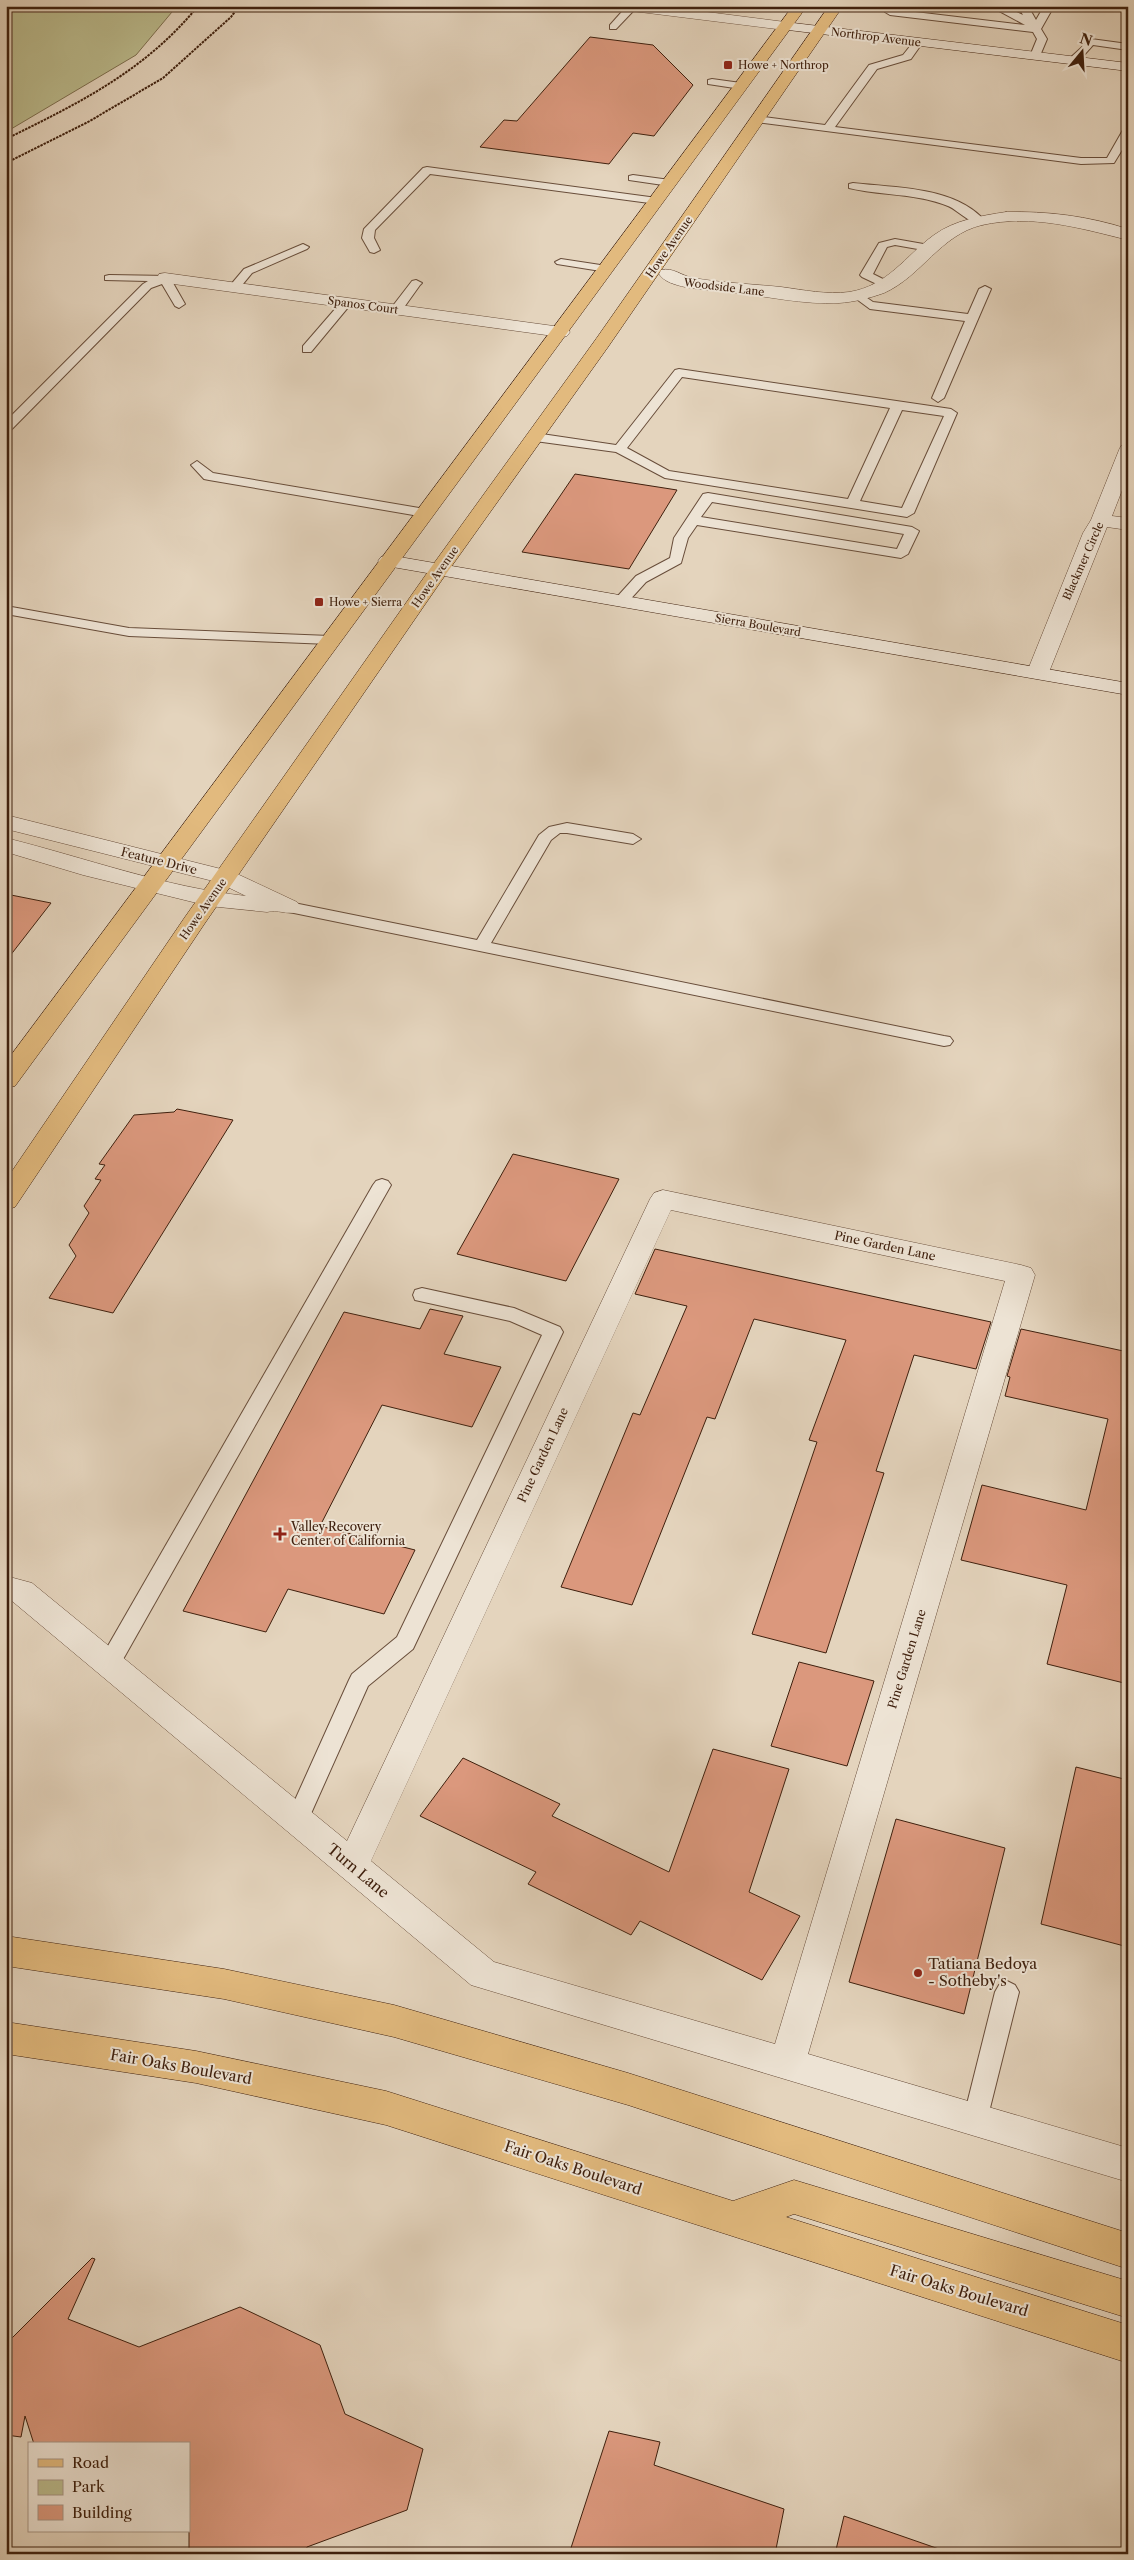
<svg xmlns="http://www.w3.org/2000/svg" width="1134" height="2560" font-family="'Libre Caslon Text',serif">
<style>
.green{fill:#bbbb8d;stroke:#7d6e4e}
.building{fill:#db987d;stroke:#3f200e}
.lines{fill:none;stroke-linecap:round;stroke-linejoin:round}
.lane-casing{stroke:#684d3a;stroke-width:2}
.street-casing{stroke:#684d3a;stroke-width:1}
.secondary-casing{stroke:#3f200e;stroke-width:1}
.primary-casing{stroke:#3f200e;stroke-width:1}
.path{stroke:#3f200e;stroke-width:2;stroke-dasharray:2.5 1;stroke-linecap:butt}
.lane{fill:#ede3d4;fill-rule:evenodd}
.street{fill:#ede3d4;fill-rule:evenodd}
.secondary{fill:#ede3d4;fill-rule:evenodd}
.primary{fill:#e2ba7e;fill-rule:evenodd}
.poi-dot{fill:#8f2418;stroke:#ede3d4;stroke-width:2}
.labels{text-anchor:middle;stroke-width:4;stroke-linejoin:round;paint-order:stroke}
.far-street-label{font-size:11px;fill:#3f200e;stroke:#ede3d4}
.far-poi-label{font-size:11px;fill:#3f200e;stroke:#ede3d4;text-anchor:start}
.street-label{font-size:12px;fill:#3f200e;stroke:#ede3d4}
.poi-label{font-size:12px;fill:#3f200e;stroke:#ede3d4;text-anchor:start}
.near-street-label{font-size:15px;fill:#3f200e;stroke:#ede3d4}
.near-poi-label{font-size:15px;fill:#3f200e;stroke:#ede3d4;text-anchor:start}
</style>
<rect width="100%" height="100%" fill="#e4d4bd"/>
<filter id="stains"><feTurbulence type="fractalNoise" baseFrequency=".004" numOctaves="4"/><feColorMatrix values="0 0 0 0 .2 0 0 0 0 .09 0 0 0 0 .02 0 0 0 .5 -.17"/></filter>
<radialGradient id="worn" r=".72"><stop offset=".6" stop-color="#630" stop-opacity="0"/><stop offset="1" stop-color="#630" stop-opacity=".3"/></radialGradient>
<path class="green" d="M 6,6 L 177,6 L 136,55 L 6,132 Z"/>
<g class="building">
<path d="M 590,37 L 653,45 L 693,85 L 654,136 L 633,133 L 609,164 L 480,147 L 504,120 L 517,121 Z"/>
<path d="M 575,474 L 677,490 L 629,569 L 522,552 Z"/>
<path d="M 6,894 L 51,903 L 6,961 Z"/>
<path d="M 177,1109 L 233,1120 L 113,1313 L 49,1298 L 76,1256 L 69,1245 L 89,1213 L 84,1206 L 101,1180 L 95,1179 L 105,1165 L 99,1164 L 134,1115 L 174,1112 Z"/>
<path d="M 513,1154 L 619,1179 L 566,1281 L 457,1254 Z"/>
<path d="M 655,1249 L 991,1322 L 976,1369 L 914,1355 L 876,1471 L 884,1473 L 826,1653 L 752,1634 L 817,1442 L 809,1440 L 846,1340 L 754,1319 L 715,1419 L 707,1417 L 632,1605 L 561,1587 L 633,1413 L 640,1415 L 687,1306 L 635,1294 Z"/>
<path d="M 430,1309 L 463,1316 L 444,1354 L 501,1367 L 472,1427 L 382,1405 L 320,1526 L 415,1550 L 384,1614 L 288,1589 L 266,1632 L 183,1611 L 344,1312 L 420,1329 Z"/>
<path d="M 1021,1329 L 1128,1352 L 1128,1684 L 1047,1664 L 1067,1585 L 961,1560 L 982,1485 L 1086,1510 L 1108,1419 L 1005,1396 L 1010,1377 L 1007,1376 Z"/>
<path d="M 799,1662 L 874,1681 L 847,1766 L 771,1746 Z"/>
<path d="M 713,1749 L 789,1769 L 749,1892 L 800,1916 L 762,1980 L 640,1921 L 631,1935 L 528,1884 L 536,1872 L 420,1816 L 463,1758 L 560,1804 L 552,1816 L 669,1872 Z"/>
<path d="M 1076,1767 L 1128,1780 L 1128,1947 L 1041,1924 Z"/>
<path d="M 896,1819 L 1005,1848 L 964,2014 L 849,1982 Z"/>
<path d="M 92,2258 L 95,2259 L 68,2319 L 139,2347 L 240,2307 L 320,2345 L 345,2414 L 423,2449 L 407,2510 L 307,2547 L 305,2554 L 189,2554 L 189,2444 L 34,2444 L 25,2416 L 21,2437 L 6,2435 L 6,2344 Z"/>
<path d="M 609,2431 L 660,2442 L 654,2465 L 784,2509 L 775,2554 L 569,2554 Z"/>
<path d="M 844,2516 L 939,2549 L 938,2554 L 835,2554 Z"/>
</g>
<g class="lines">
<g class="lane-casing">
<g id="lane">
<path d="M 627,6 L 637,7 L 616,29 L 610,29 L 610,25 Z"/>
<path d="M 990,6 L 1004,6 L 1023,15 L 1018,6 L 1028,6 L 1036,20 L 1044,6 L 1054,6 L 1041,29 L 1047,39 L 1039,58 L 1030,56 L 1037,39 L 1033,32 L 890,15 L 885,12 L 890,9 L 1025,25 Z"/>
<path d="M 918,39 L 923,42 L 911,59 L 877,69 L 835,127 L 1081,158 L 1107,158 L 1123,130 L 1128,127 L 1128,140 L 1114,163 L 1081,164 L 757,122 L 752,119 L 757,116 L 825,125 L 869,65 L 903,55 L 915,40 Z"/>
<path d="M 1091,39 L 1128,44 L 1128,50 L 1093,45 L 1077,63 L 1069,63 L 1069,59 Z"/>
<path d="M 712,79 L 741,83 L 746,86 L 741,89 L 708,84 L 708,80 Z"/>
<path d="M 427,167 L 657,198 L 663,201 L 657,204 L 430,174 L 375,230 L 374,238 L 380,250 L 374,253 L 370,252 L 362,238 L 364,229 L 423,168 Z"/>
<path d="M 633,175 L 670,180 L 675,183 L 670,186 L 629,180 L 629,176 Z"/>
<path d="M 853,183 C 895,188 956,186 986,222 L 984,224 C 973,227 958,210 948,206 C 916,193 882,196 849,188 L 849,184 Z"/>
<path d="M 895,239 L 929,245 L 935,248 L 929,251 L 895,245 L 887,247 L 873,274 L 891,283 L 891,287 L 883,287 L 862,277 L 860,275 L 879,243 Z"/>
<path d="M 303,244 L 309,247 L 307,249 L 252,273 L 238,290 L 230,290 L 228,288 L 244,269 Z"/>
<path d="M 561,259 L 607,266 L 613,269 L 607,272 L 557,264 L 555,262 Z"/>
<path d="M 109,275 L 169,276 L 185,304 L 179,308 L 175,306 L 162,284 L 151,288 L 10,431 L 6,432 L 6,421 L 143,284 L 148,281 L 105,280 L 105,276 Z"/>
<path d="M 416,280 L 422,283 L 420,285 L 400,313 L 392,313 L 392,307 L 412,281 Z"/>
<path d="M 985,286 L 991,289 L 944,398 L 938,402 L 932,398 L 965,321 L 870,309 L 851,295 L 857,291 L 873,302 L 968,314 L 979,289 Z"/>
<path d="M 346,299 L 352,303 L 350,305 L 311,352 L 303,352 L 303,346 L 342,301 Z"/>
<path d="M 679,369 L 951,409 L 957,413 L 914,513 L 907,517 L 665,478 L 616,452 L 535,441 L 529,437 L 535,433 L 616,445 L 675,370 ZM 682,377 L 890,408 L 848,499 L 669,471 L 627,448 ZM 902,410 L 944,416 L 902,508 L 860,501 Z"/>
<path d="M 197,461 L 213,473 L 425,509 L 432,513 L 425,517 L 209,480 L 204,479 L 191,465 Z"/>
<path d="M 708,493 L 912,527 L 919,531 L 908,554 L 901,558 L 697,525 L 688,538 L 681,563 L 646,582 L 626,604 L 616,604 L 614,601 L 616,598 L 636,576 L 670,558 L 674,538 L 703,494 ZM 712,502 L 904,534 L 897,549 L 701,517 Z"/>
<path d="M 6,606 L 129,628 L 330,636 L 337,640 L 330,644 L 129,636 L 6,614 Z"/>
<path d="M 567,823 L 633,834 L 641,839 L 633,844 L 567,833 L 560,833 L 551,840 L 491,943 L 944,1036 L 950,1037 L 953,1041 L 950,1045 L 944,1046 L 289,912 L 281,907 L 289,902 L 477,940 L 539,835 L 549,827 Z"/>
<path d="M 382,1179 L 388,1181 L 391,1185 L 117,1670 L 109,1673 L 101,1670 L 98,1664 L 101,1658 L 373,1185 L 376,1181 Z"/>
<path d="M 422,1288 L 514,1308 L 560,1327 L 563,1332 L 413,1649 L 368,1686 L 305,1827 L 297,1829 L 289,1827 L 286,1820 L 349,1680 L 352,1674 L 397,1637 L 542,1335 L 510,1321 L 415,1300 L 413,1295 L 415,1290 Z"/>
<path d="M 1007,1981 L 1015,1985 L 1019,1992 L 987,2120 L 984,2128 L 975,2131 L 966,2128 L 963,2120 L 995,1992 L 999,1985 Z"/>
</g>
</g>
<g class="street-casing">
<g id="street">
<path d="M 617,6 L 660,6 L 785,22 L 792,26 L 785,30 L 624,10 Z"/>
<path d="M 1006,212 C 1047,211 1088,216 1128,229 L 1128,240 C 1080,228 1032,214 982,225 C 940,235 922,276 884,293 C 870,298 854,302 839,303 C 804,305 766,296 730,292 C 715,290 700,290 685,287 C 676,285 664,282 659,274 L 661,270 C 673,267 682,276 693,278 C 722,283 752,284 781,287 C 804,290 827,295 849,292 C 888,286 905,256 934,235 C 955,220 980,216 1006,212 Z"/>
<path d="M 165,273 L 561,327 L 567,328 L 570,332 L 567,336 L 561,337 L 159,282 L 157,278 L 159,274 Z"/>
<path d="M 1128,444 L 1128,475 L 1112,516 L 1128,518 L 1128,530 L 1107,527 L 1049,672 L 1045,676 L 1038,678 L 1031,676 L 1027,672 L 1083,533 L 1091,520 L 1119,450 L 1121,446 Z"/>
<path d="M 6,815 L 233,872 L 297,902 L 301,907 L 297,912 C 286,915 278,909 267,912 L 209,906 L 83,875 L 6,852 L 6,838 C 86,858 164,887 246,896 L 217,882 L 6,829 Z"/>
<path d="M 663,1190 L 1021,1265 L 1031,1268 L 1035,1275 L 808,2054 L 1128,2148 L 1128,2182 L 471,1985 L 12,1601 L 6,1600 L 6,1576 L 32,1583 L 347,1841 L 650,1199 L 654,1193 ZM 671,1210 L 1005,1281 L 775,2044 L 494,1962 L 371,1861 Z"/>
</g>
</g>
<g class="secondary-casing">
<g id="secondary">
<path d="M 785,22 L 1128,63 L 1128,71 L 780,29 L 778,26 L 780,23 Z"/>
<path d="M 388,555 L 1128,683 L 1128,695 L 381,565 L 378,561 L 381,557 Z"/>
</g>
</g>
<g class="primary-casing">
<g id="primary">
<path d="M 793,6 L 807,6 L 15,1086 L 6,1088 L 6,1062 Z"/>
<path d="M 829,6 L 843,6 L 608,347 L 446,574 L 205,923 L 15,1207 L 6,1210 L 6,1180 L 185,917 L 432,566 L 596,339 Z"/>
<path d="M 6,1936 L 224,1969 L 394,2005 L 628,2073 L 1128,2233 L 1128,2269 L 628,2105 L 394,2037 L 224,1999 L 6,1966 Z"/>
<path d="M 6,2022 L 196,2051 L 386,2091 L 733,2201 L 794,2180 L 1128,2281 L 1128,2318 L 794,2214 L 786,2217 L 1128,2325 L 1128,2363 L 386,2125 L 196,2083 L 6,2054 Z"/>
</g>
</g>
<g class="path">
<path d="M 6,139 C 79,103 145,71 198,6"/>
<path d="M 6,163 L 88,122 L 163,78 L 231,17 L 239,6"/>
</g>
<use href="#lane" class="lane"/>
<use href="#street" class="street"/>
<use href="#secondary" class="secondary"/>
<use href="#primary" class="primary"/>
</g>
<g class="poi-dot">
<rect x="723" y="60" width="10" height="10" rx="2.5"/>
<rect x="314" y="597" width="10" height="10" rx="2.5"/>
<path d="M277.5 1526.5h5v5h5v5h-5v5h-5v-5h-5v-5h5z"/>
<circle cx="918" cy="1973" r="5"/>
</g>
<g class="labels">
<g class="far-street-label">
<text transform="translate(876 37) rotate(7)" y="4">Northrop Avenue</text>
<text transform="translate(669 247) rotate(-55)" y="4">Howe Avenue</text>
<text transform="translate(724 287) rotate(7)" y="4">Woodside Lane</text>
<text transform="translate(363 305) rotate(8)" y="4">Spanos Court</text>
<text transform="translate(1083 561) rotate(-66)" y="4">Blackmer Circle</text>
<text transform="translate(435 577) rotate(-55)" y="4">Howe Avenue</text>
<text transform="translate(758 625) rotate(10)" y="4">Sierra Boulevard</text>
<text transform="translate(203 909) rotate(-55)" y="4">Howe Avenue</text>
</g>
<g class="far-poi-label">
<text x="738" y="69">Howe + Northrop</text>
<text x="329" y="606">Howe + Sierra</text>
</g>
<g class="street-label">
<text transform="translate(159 861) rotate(14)" y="4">Feature Drive</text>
<text transform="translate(885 1246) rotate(12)" y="4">Pine Garden Lane</text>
<text transform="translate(543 1455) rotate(-65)" y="4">Pine Garden Lane</text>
<text transform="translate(907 1659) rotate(-73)" y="4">Pine Garden Lane</text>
</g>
<g class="poi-label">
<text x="291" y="1531">Valley Recovery<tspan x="291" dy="14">Center of California</tspan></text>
</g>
<g class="near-street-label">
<text transform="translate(358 1871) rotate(40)" y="5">Turn Lane</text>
<text transform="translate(181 2067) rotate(10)" y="5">Fair Oaks Boulevard</text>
<text transform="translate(573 2168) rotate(18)" y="5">Fair Oaks Boulevard</text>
<text transform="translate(959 2291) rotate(17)" y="5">Fair Oaks Boulevard</text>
</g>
<g class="near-poi-label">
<text x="928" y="1969">Tatiana Bedoya<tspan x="928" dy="17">- Sotheby's</tspan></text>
</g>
</g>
<rect width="1134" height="2560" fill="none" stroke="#e4d4bd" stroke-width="25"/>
<rect x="8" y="8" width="1119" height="2545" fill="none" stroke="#3f200e" stroke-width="2.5"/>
<rect x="12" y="12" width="1109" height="2535" fill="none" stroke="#3f200e"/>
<rect x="28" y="2442" width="162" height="90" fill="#ede3d4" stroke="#a79585"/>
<rect x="38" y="2459" width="25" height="8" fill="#e2ba7e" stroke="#a79585"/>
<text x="72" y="2468" font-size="15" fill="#3f200e">Road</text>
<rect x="38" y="2480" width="25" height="15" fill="#bbbb8d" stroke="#a79585"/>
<text x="72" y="2492" font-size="15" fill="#3f200e">Park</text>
<rect x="38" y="2505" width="25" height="15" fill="#db987d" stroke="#a79585"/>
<text x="72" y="2518" font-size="15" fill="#3f200e">Building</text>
<g transform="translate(1082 52) rotate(18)" stroke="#ede3d4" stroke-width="4" paint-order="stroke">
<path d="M0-4L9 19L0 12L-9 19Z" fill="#3f200e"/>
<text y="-8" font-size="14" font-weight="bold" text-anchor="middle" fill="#3f200e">N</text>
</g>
<rect width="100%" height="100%" filter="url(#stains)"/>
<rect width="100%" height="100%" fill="url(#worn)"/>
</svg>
